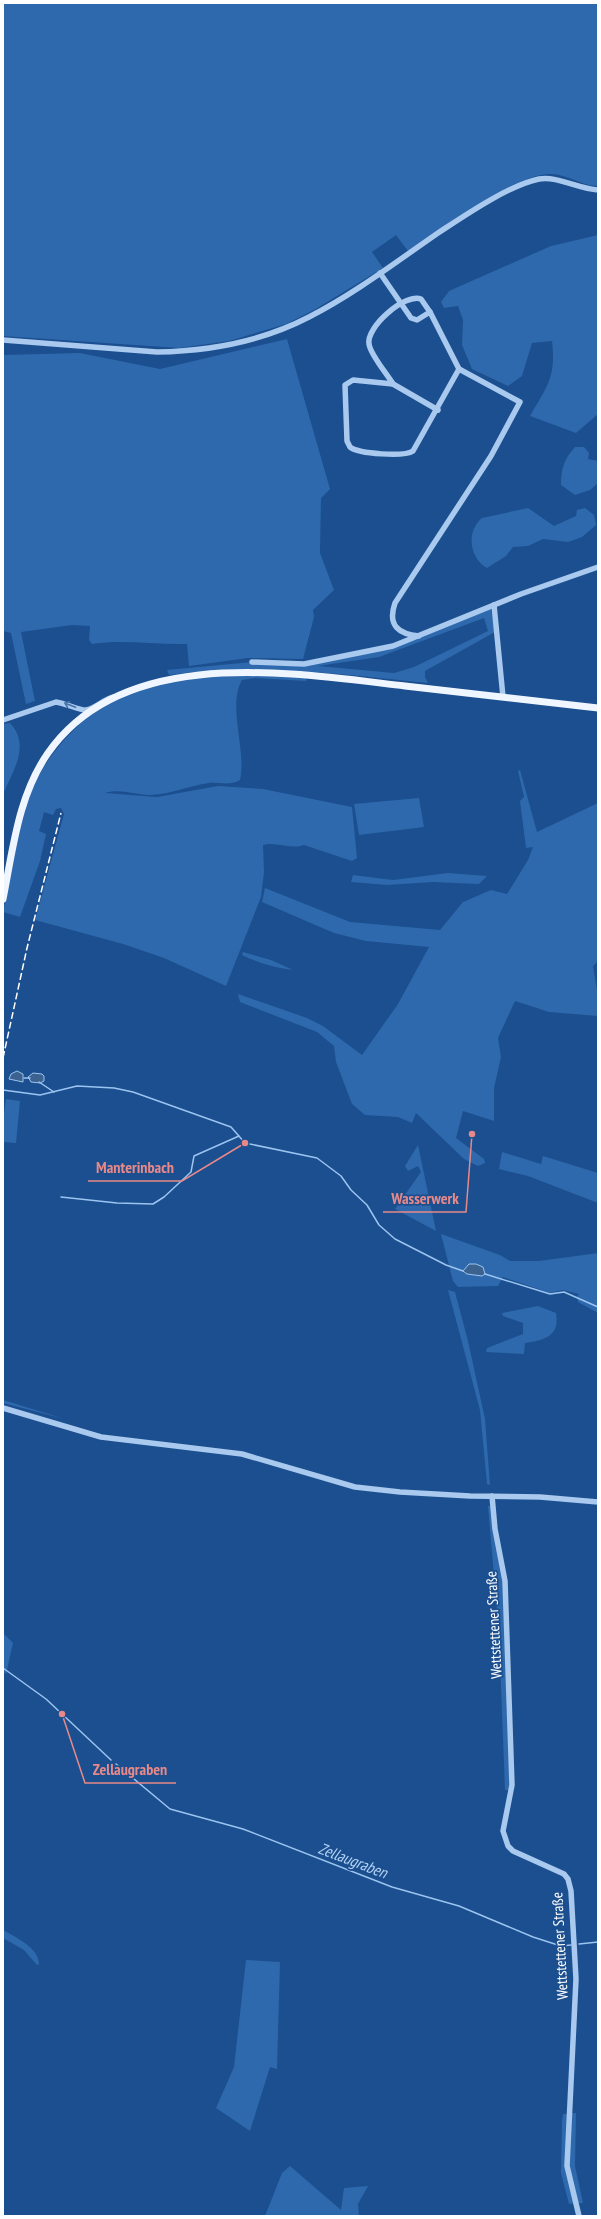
<svg xmlns="http://www.w3.org/2000/svg" width="601" height="2219" font-family="'PT Sans Narrow',sans-serif">
<style>
.green{fill:#2e69ad;fill-rule:evenodd}
.water{fill:#3c6290;stroke:#9cc4f0}
.lines{fill:none;stroke-linecap:round;stroke-linejoin:round}
.stream{stroke:#9cc4f0;stroke-width:1.5}
.minor{stroke:#a9c9ee;stroke-width:5.5}
.major{stroke:#f0f6ff;stroke-width:7}
.rail{stroke:#fff;stroke-width:1.5;stroke-dasharray:7 3;stroke-linecap:butt}
.oneway{stroke:#4674ac}
.labels{text-anchor:middle;stroke-width:3.5;stroke-linejoin:round;paint-order:stroke}
.street-label{font-size:15px;fill:#fff;stroke:#1b4f8f}
.water-label{font-size:16px;font-style:italic;fill:#b5d3f5;stroke:#1b4f8f}
.leader{fill:none;stroke:#e88989;stroke-width:1.5}
.callout-dot{fill:#e88989;stroke:#1b4f8f;stroke-width:1.5}
.callout-label{font-size:16px;text-anchor:middle;font-weight:bold;fill:#e88989;stroke:#1b4f8f;stroke-width:3.5;stroke-linejoin:round;paint-order:stroke}
</style>
<rect width="100%" height="100%" fill="#1b4f8f"/>
<g class="green">
<path d="M 3,3 L 598,3 L 598,186 C 582,186 567,174 551,174 C 516,173 439,230 408,251 L 396,235 L 372,252 L 383,268 L 314,310 L 286,324 L 229,341 L 179,348 L 3,336 Z"/>
<path d="M 598,235 L 598,414 L 576,433 L 530,416 C 548,385 556,377 552,341 L 532,343 L 522,376 L 508,386 L 472,369 L 462,345 L 463,320 L 458,306 L 444,308 L 441,302 L 449,291 L 551,246 Z"/>
<path d="M 287,339 L 330,489 L 321,498 L 320,553 L 334,590 L 313,610 L 314,617 L 303,659 L 248,658 L 189,666 L 187,644 C 155,645 124,639 92,644 L 89,640 L 90,626 L 72,625 L 21,632 L 35,701 L 26,704 L 11,633 L 3,631 L 3,355 L 80,353 L 160,369 Z"/>
<path d="M 575,447 L 584,447 L 589,453 L 588,459 L 598,461 L 598,483 L 590,490 L 575,495 L 561,485 C 561,469 564,459 575,447 Z"/>
<path d="M 528,508 L 554,526 L 576,516 L 577,510 L 585,508 L 594,515 L 596,525 L 582,537 L 568,542 L 543,539 L 528,546 L 513,547 L 506,556 L 487,568 C 469,558 466,531 482,518 Z"/>
<path d="M 491,609 L 495,632 L 425,671 L 425,677 L 428,683 C 341,674 255,663 169,675 L 167,670 L 252,662 L 292,665 L 393,646 ZM 484,618 L 488,631 L 414,667 L 394,673 L 318,666 L 379,657 Z"/>
<path d="M 256,675 L 307,677 L 306,681 L 255,678 L 242,680 C 227,706 247,751 240,780 C 231,786 219,782 209,783 C 189,786 171,794 151,795 C 137,795 118,788 105,793 L 157,797 L 218,786 L 263,789 L 352,807 L 357,858 L 352,861 L 304,845 C 291,850 276,841 263,845 L 264,872 L 261,897 L 226,986 L 164,958 L 123,944 L 35,920 L 64,814 L 61,808 L 56,809 L 53,815 L 44,812 L 39,831 L 46,834 L 40,861 L 20,917 L 3,912 C 10,880 13,845 23,814 C 31,785 45,762 64,740 C 75,729 85,718 98,709 C 141,679 206,676 256,675 Z"/>
<path d="M 10,723 C 31,745 13,771 3,794 L 3,724 Z"/>
<path d="M 520,770 L 537,832 L 598,803 L 598,961 L 593,966 L 598,996 L 598,1016 L 549,1012 L 515,1001 L 498,1038 L 501,1057 L 494,1088 L 494,1121 L 463,1111 L 456,1138 L 484,1159 L 485,1163 L 478,1166 L 464,1159 L 416,1113 L 412,1123 L 398,1117 L 365,1115 L 352,1104 L 336,1062 L 334,1046 L 317,1032 L 240,1002 L 238,994 L 307,1018 L 323,1026 L 362,1055 L 398,1004 L 429,947 L 366,941 L 334,933 L 262,902 L 265,888 L 350,922 L 440,930 L 463,902 L 491,890 L 507,894 L 528,860 L 533,847 L 526,848 L 520,801 L 524,797 L 518,771 Z"/>
<path d="M 419,798 L 424,827 L 359,835 L 354,804 Z"/>
<path d="M 448,873 L 487,876 L 479,884 L 433,882 L 387,885 L 351,882 L 353,875 L 393,880 Z"/>
<path d="M 243,952 L 271,960 L 293,970 C 276,968 258,963 242,955 Z"/>
<path d="M 6,1099 L 20,1101 L 16,1143 L 3,1142 L 3,1120 Z"/>
<path d="M 418,1145 L 436,1231 L 395,1209 L 421,1172 L 418,1166 L 408,1171 L 405,1166 Z"/>
<path d="M 502,1152 L 541,1164 L 543,1156 L 598,1173 L 598,1203 L 528,1176 L 499,1169 Z"/>
<path d="M 441,1234 L 500,1255 L 510,1261 L 539,1261 L 598,1253 L 598,1313 L 578,1302 L 577,1296 L 579,1294 L 563,1290 L 550,1293 L 503,1277 L 498,1286 L 458,1287 L 453,1281 Z"/>
<path d="M 448,1290 L 455,1292 L 468,1341 L 485,1419 L 490,1485 L 487,1484 L 480,1410 Z"/>
<path d="M 538,1306 L 556,1313 C 560,1336 545,1340 525,1343 L 524,1354 L 486,1352 L 487,1348 L 523,1334 L 523,1323 L 503,1316 L 502,1313 Z"/>
<path d="M 3,1400 L 65,1419 L 3,1403 Z"/>
<path d="M 488,1506 L 491,1506 L 503,1574 L 510,1790 L 505,1790 L 499,1634 Z"/>
<path d="M 3,1633 L 13,1643 L 6,1674 L 3,1671 Z"/>
<path d="M 3,1930 C 15,1937 40,1948 39,1965 L 36,1964 L 24,1950 L 3,1938 Z"/>
<path d="M 246,1960 L 280,1962 L 277,2069 L 270,2067 L 250,2131 L 216,2108 L 234,2067 Z"/>
<path d="M 576,2113 L 575,2166 L 583,2203 L 569,2204 L 561,2173 L 562,2122 L 563,2114 Z"/>
<path d="M 290,2166 L 341,2210 L 344,2188 L 368,2186 L 358,2204 L 359,2216 L 265,2216 L 282,2173 Z"/>
</g>
<g class="water">
<path d="M 17,1071 L 23,1074 L 23,1082 L 9,1079 L 11,1074 Z"/>
<path d="M 33,1073 L 42,1074 L 44,1076 L 44,1081 L 40,1083 L 31,1082 L 28,1077 Z"/>
<path d="M 469,1264 L 476,1264 L 483,1267 L 485,1274 L 482,1276 L 467,1274 L 463,1271 Z"/>
</g>
<g class="lines">
<g class="stream">
<path d="M 24,1078 L 30,1078"/>
<path d="M 39,1082 L 54,1092"/>
<path d="M 3,1090 L 40,1095 L 77,1086 L 114,1088 L 133,1092 L 231,1127 L 245,1143 L 317,1158 L 341,1176 L 351,1190 L 367,1205 L 379,1225 L 395,1239 L 446,1265 L 463,1271"/>
<path d="M 61,1197 L 117,1203 L 153,1204 L 164,1197 L 191,1172 L 194,1156 L 239,1136"/>
<path d="M 485,1274 L 550,1294 L 564,1292 L 598,1307"/>
<path d="M 3,1668 L 46,1699 L 111,1760"/>
<path d="M 116,1764 L 170,1809 L 243,1829 L 392,1887 L 459,1906 L 533,1937 L 561,1946 L 571,1945"/>
<path d="M 579,1944 L 598,1942"/>
</g>
<g class="minor">
<path d="M 380,273 L 411,318 L 417,320 L 430,312 L 459,369 L 520,402 L 491,456 L 395,603 C 387,626 399,634 419,636"/>
<path d="M 430,312 L 421,299 C 405,293 366,327 369,344 C 370,354 387,374 393,384 L 353,380 L 345,385 L 347,441 L 350,447 C 359,454 404,457 413,451 L 459,369"/>
<path d="M 3,340 L 157,352 C 209,351 263,341 309,317 C 354,294 396,262 438,233 C 464,216 509,185 539,179 C 558,176 578,189 598,190"/>
<path d="M 393,384 L 438,410"/>
<path d="M 494,605 L 503,697"/>
<path d="M 252,662 L 304,664 L 393,646 L 521,594 L 598,567"/>
<path d="M 3,720 L 56,702 C 64,703 82,711 86,710 C 96,708 104,699 114,697"/>
<path d="M 3,1408 L 101,1437 L 242,1454 L 355,1487 L 400,1492 L 470,1496 L 540,1497 L 598,1502"/>
<path d="M 492,1496 L 495,1529 L 505,1581 L 512,1785 L 503,1831 L 508,1846 L 513,1851 L 564,1874 L 568,1879 L 571,1891 L 576,1979 L 567,2166 L 579,2216"/>
</g>
<path class="major" d="M 3,899 C 13,849 18,796 48,753 C 124,644 292,673 405,686 C 469,693 534,701 598,708"/>
<path class="rail" d="M 3,1058 L 27,948 L 61,813"/>
</g>
<defs><path id="oneway-shaft" d="M-6 0H5M1.5-3L5.5 0L1.5 3" fill="none" stroke-width="1.6" stroke-linecap="round" stroke-linejoin="round"/></defs>
<use class="oneway" href="#oneway-shaft" transform="translate(70 705) rotate(-159)"/>
<g class="labels">
<g class="street-label">
<text transform="translate(494 1625) rotate(-93)" y="5">Wettstettener Straße</text>
<text transform="translate(560 1946) rotate(-93)" y="5">Wettstettener Straße</text>
</g>
<g class="water-label">
<text transform="translate(353 1860) rotate(21)" y="6">Zellaugraben</text>
</g>
</g>
<path class="leader" d="M245 1143L182 1181H88M472 1134L466 1212H383M62 1714L85 1783H176"/>
<g class="callout-dot">
<circle cx="245" cy="1143" r="4"/>
<circle cx="472" cy="1134" r="4"/>
<circle cx="62" cy="1714" r="4"/>
</g>
<g class="callout-label">
<text x="135" y="1173">Manterinbach</text>
<text x="425" y="1204">Wasserwerk</text>
<text x="130" y="1775">Zellaugraben</text>
</g>
<rect width="601" height="2219" fill="none" stroke="#ffffff" stroke-width="8"/>
</svg>
